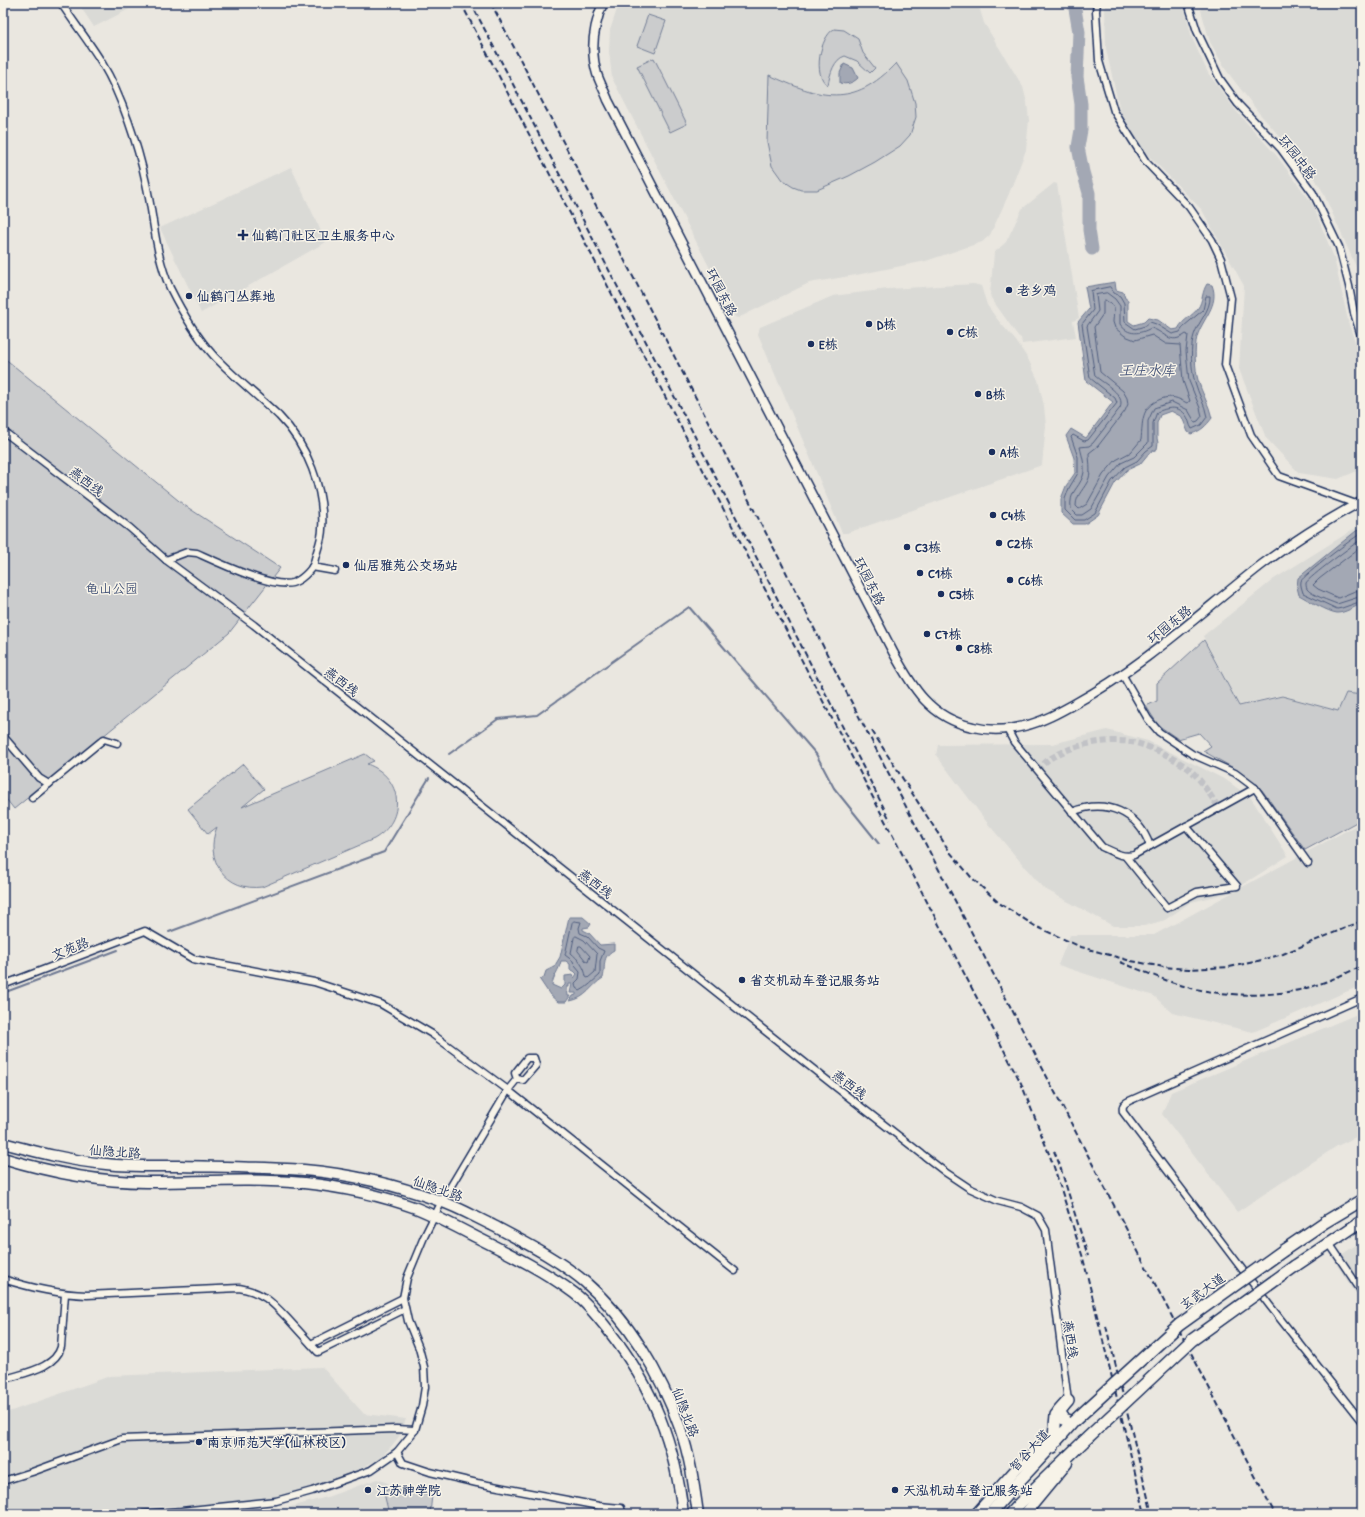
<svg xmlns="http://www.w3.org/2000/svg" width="1365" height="1517" font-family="'Patrick Hand','LXGW WenKai TC',sans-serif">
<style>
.built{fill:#dadad6}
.green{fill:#cbcccd;stroke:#737e96}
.water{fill:#a3a8b4;stroke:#6d7892;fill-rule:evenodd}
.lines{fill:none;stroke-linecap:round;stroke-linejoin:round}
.shore{stroke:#515f80;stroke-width:1}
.stream{stroke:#6d7892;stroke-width:2}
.river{stroke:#a3a8b4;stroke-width:13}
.minor-tunnel{stroke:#c1c2c6;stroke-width:6;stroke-dasharray:6 3;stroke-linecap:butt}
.minor-casing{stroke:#1b2f5e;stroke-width:9}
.tertiary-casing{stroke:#1b2f5e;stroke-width:11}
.primary-casing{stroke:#1b2f5e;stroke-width:13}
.trunk-casing{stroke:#1b2f5e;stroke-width:14}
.minor{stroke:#f7f3e8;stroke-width:6}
.tertiary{stroke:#f7f3e8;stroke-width:8}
.primary{stroke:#f7f3e8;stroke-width:10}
.trunk{stroke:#f7f3e8;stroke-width:11}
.rail{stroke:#1b2f5e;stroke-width:2;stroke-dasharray:6 3;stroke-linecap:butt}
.trunk-bridge-casing{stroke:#1b2f5e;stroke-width:14;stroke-linecap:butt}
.trunk-bridge{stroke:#f7f3e8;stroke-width:11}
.poi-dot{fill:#1b2f5e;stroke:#f7f3e8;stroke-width:1.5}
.labels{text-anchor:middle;stroke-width:3;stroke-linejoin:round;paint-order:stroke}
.street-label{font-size:13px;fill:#1b2f5e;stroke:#f7f3e8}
.poi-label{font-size:13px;font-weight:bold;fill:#1b2f5e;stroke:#f7f3e8;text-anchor:start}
.park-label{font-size:13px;fill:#47567a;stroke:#f7f3e8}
.water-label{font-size:14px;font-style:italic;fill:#445378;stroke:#f7f3e8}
</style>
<rect width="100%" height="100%" fill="#eae7e0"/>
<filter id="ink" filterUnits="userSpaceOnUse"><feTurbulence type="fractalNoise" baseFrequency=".025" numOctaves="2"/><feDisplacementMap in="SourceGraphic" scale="8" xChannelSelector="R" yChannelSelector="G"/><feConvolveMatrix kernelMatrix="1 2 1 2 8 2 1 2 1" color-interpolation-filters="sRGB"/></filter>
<g filter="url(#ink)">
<g class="built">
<path d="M 78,3 L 141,3 L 94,27 Z"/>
<path d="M 619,3 L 978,3 L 984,23 L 1023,87 L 1027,103 L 1029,120 L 1026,150 L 1008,196 L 990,235 L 982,242 L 926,261 L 856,275 L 809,283 L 738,318 L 735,317 L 612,78 L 609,51 L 610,30 Z"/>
<path d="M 1105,3 L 1183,3 L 1192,38 L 1208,73 L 1236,111 L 1276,155 L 1312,203 L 1334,258 L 1349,325 L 1362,361 L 1362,469 L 1338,479 L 1299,473 L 1266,438 L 1239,369 L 1244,286 L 1202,210 L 1141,148 L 1120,111 L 1106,49 Z"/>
<path d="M 1199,3 L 1362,3 L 1362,287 L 1361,278 L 1322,190 L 1306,166 L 1259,113 L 1226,70 L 1210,42 Z"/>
<path d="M 291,167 L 326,242 L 201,313 L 160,228 Z"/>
<path d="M 1054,183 L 1057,184 L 1079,318 L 1073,321 L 1076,337 L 1022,344 L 1021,338 L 1018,336 L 991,298 L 990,294 L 994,253 L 1006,242 L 1022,209 Z"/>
<path d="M 974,284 L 981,286 L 987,305 L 997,319 L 1016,341 L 1028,359 L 1038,380 L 1044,406 L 1046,426 L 1042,465 L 847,533 L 842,533 L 758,334 L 760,327 L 833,296 L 888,289 Z"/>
<path d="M 1362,524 L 1362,695 L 1346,693 L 1338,711 L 1282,695 L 1239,705 L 1203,636 L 1274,579 Z"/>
<path d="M 1107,730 L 1148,741 L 1226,780 L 1251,798 L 1288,856 L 1229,893 L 1191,902 L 1165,920 L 1144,926 L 1113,926 L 1043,888 L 989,825 L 936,755 L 938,745 L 1053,744 Z"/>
<path d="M 1362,822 L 1362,985 L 1253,1032 L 1172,1013 L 1154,996 L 1058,965 L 1070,935 L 1154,935 Z"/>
<path d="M 1362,1012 L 1362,1134 L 1337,1146 L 1237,1212 L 1162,1114 L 1171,1092 Z"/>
<path d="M 1362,1241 L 1362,1303 L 1337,1265 L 1338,1257 Z"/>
<path d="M 322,1367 L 364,1414 L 406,1419 L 400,1435 L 390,1448 L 377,1460 L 353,1472 L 275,1499 L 201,1505 L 124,1508 L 79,1514 L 3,1514 L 3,1414 L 110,1376 Z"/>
<path d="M 377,1479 L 388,1483 L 393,1514 L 265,1514 L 327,1497 Z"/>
</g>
<g class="green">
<path d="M 648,15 L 666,21 L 655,53 L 637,46 Z"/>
<path d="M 834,29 L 844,30 L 858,39 L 863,53 L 875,68 L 870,73 L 857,61 L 845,56 C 834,59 830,74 828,85 C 812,76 820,37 834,29 Z"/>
<path d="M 654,58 L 687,124 L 670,132 L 637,66 Z"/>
<path d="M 896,63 L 908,81 L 915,103 L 916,117 L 910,135 L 900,146 L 875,162 L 849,176 L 817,190 L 801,190 L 793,187 L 782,180 L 772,166 L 767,142 L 769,75 C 820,98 853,109 896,63 Z"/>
<path d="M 3,357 L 184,505 L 280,568 L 229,633 L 14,809 L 3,795 Z"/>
<path d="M 1204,640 L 1239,706 L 1282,696 L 1338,711 L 1346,693 L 1362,695 L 1362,819 L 1305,850 L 1262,790 L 1237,770 L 1203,751 L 1211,746 L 1199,733 L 1178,739 L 1158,725 L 1146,706 L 1157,701 L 1157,683 Z"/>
<path d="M 365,754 L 374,761 L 367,764 C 403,777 407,820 374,839 L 262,887 C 227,892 203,860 217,827 L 208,834 L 188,809 L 243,764 L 264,789 L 242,807 Z"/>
<path d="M 383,1489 L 432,1495 L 430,1514 L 389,1514 Z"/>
</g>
<g class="water">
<path d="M 844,64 L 853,68 L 858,78 C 853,83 846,85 840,83 L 840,73 Z"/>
<path d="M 1115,282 L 1116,290 L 1123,292 L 1125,298 L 1128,300 L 1128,321 L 1134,325 L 1144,322 L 1148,318 L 1158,320 L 1172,330 L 1178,329 C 1183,319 1193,316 1198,308 C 1203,301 1202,291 1207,284 L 1212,285 C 1220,305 1202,319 1197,337 C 1194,348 1195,370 1198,380 C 1202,394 1209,404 1212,418 C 1206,426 1201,431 1191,434 L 1188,432 L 1182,417 L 1171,411 L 1160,415 L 1157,423 L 1157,438 L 1158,443 L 1157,449 L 1149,453 L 1140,464 L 1127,470 L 1115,483 L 1098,515 L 1085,524 L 1073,524 L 1061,513 L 1061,499 L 1066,486 L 1075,473 L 1074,458 L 1066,436 L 1071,429 L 1086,438 L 1113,402 L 1086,381 L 1078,322 L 1089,309 L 1085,287 Z"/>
<path d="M 1362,529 L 1361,604 C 1354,607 1345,613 1337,613 C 1328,612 1308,600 1299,595 L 1297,587 L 1298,578 L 1356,531 Z"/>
<path d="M 569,917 L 583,917 L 591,924 L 589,927 L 583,928 L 583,930 L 589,933 L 600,945 L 614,944 L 614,950 C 601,957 606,966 603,978 C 590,986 587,998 570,1001 L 573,996 L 576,995 L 576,993 L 570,993 L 572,984 L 569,984 L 569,987 L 567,987 L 568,996 L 570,996 L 566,1002 L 558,1002 L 550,995 L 540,980 L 544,977 L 546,971 L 554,967 L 560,957 ZM 561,961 L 566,961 L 570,964 L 570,970 L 574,971 L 577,974 L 574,978 L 573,975 L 565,976 L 565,985 L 561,989 L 552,985 C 553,976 559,971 561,961 Z"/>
</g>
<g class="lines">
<g class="shore">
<path d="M 1110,287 L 1114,293 L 1120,296 L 1124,303 L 1125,322 L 1135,329 L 1145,326 L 1150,322 L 1156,324 L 1172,334 L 1180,332 L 1184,326 L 1203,310 L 1206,296 L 1210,296 C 1211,310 1198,322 1194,335 C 1190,346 1191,371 1195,382 C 1198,394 1205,404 1207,417 L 1201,425 L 1192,429 C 1189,425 1189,418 1185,414 C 1177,405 1167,408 1157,412 L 1153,423 L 1153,446 L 1146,451 L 1137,461 L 1125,467 L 1112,481 L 1095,513 L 1084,520 L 1075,520 L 1065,510 L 1065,499 L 1069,488 L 1078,473 L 1078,457 L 1071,437 L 1073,435 L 1084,441 L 1088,440 L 1117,403 L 1115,398 L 1090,378 L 1082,324 L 1093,310 L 1091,291 Z"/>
<path d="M 1107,293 L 1115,299 L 1120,306 L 1120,324 C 1128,336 1140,334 1151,328 C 1165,332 1170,346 1186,334 L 1188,335 L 1186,351 L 1189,381 L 1200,408 L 1202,416 L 1198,421 L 1195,422 L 1188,410 L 1172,402 L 1154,408 L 1148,421 L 1148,443 L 1134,457 L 1121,463 L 1109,477 L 1091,509 L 1082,515 L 1077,515 L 1071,509 C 1069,491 1078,490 1083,476 C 1086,468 1082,456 1080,447 L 1089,446 L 1093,443 L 1120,408 C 1126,394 1104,384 1095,376 L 1087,326 L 1098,311 L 1096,295 Z"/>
<path d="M 1105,300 L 1111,304 L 1114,308 L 1113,322 L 1115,328 L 1125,336 L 1135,340 L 1152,335 L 1166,344 L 1180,345 L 1183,381 L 1190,401 L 1187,403 C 1177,398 1172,395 1161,399 C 1140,407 1143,422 1141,440 L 1131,452 L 1116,460 L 1103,475 L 1087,504 L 1079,509 L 1076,506 C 1076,494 1085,489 1089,478 C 1091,471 1089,460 1089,453 L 1098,446 L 1125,411 L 1128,404 L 1127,398 L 1123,391 L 1100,372 L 1094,327 L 1103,314 L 1103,302 Z"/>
<path d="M 1362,533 C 1355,536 1303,576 1301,581 C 1300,585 1302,589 1303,593 L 1337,609 L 1342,608 L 1362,601"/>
<path d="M 1362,539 C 1355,543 1308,578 1306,583 C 1306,584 1306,587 1307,589 C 1311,595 1330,601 1337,604 L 1362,596"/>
<path d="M 1362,546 L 1319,579 L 1313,585 L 1318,589 L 1338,598 L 1355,591 L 1362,590"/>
<path d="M 574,921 L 581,922 L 579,928 L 580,933 L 587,936 L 598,948 L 604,951 L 600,961 L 600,975 C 593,981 588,987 580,991 L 576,988 L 575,983 L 579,979 L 580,972 L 575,966 L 573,961 L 565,955 L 572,923 Z"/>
<path d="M 576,936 L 584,940 L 597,954 L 595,972 L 588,978 L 586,977 C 585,967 578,959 571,953 L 574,938 Z"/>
<path d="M 579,946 L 581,946 L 590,956 L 588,962 L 586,961 L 578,951 Z"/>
</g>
<g class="stream">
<path d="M 449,754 L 498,719 L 537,715 L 689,607 L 816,754 L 834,788 L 879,844"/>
<path d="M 169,932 L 384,852 L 429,778"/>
<path d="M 3,993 L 118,950"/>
</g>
<path class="river" d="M 1074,3 L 1079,32 L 1077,77 L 1081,104 L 1081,130 L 1078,147 L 1083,172 L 1089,193 L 1089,230 L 1092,249"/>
<path class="minor-tunnel" d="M 1037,770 C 1042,766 1046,761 1051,758 C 1072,745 1106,738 1131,742 C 1149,745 1174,758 1189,769 C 1201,779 1210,795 1219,808"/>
<g class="minor-casing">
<g id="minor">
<path d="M 61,3 C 74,23 90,43 102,63 C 122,96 138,146 146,183 C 154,218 155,254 170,288 C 182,312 196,336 214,356 C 234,377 258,396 279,416 C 307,444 325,490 322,529 C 322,540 316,552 314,563 C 311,571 300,581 292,583 C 271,588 217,562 197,553 L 187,552 L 166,560"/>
<path d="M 1097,3 L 1096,11 L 1099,61 L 1114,111 L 1146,162 L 1189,207 L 1212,240 L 1221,259 L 1231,298 L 1225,365 L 1251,435 L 1279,476 L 1356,504"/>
<path d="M 1188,3 L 1197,31 L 1220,79 L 1238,104 L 1281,149 L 1313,193 L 1339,247 L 1349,286 L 1354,313 L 1362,339"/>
<path d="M 3,431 L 130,528 L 166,560 L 254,625 L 837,1088 L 945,1172 L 969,1188 L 998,1201 L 1021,1207 L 1038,1216 L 1046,1230 L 1068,1401"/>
<path d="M 312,567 L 335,571"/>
<path d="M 1122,674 L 1148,719 L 1159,732 L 1192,754 L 1235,773 L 1255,788"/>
<path d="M 1007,729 L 1014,742 L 1102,847 C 1113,852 1122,858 1134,855 L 1255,788 L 1308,863"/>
<path d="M 3,736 L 39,778 L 49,784 L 104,739 L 117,743"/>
<path d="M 32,798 L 49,784"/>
<path d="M 1072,812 C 1106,798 1138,812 1150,846"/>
<path d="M 1126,857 L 1167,908 L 1197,892 L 1237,886 L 1186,826"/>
<path d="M 3,985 L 145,931 L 193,959 L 314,982 L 381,1004 L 432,1034 L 508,1090 L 442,1201 L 424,1237 L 407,1278 L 403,1298 L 408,1321 L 419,1348 L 424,1367 L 425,1387 L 422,1406 L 415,1430 L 397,1452 L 371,1470 L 312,1491 L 276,1501 L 181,1511 L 143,1514"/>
<path d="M 1362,998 L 1129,1101 C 1123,1104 1122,1106 1123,1112 L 1270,1306 L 1362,1422"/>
<path d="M 517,1079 L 515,1073 L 527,1058 L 534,1058 L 536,1065 L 523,1080 L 517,1079 L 508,1090 L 735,1271"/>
<path d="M 1329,1243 L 1362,1292"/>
<path d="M 3,1279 C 31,1288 58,1294 87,1295 L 239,1288 C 263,1292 272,1302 288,1319 C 298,1330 308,1341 318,1352 L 405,1309"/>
<path d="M 311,1344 L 403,1298"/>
<path d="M 3,1380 C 22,1373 55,1369 61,1347 L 65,1294"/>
<path d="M 397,1452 L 403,1463 L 430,1472 L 477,1483 L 599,1506 L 621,1508 L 622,1514"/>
<path d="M 3,1481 L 32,1472 L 122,1439 L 396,1429 L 415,1430"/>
</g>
</g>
<g class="tertiary-casing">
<path id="tertiary" d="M 603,3 C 594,25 590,51 597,74 C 600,83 605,92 608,100 L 893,652 C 912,687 930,718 973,727 C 989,731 1008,730 1024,726 C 1042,722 1060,712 1076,703 C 1144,666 1200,613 1260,566 C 1292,542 1327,520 1362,501"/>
</g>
<g class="primary-casing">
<g id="primary">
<path d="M 3,1143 C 37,1152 71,1161 106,1164 C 131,1167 156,1166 181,1166 C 222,1167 263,1167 304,1170 C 350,1174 397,1185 440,1201 C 458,1207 475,1217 492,1225 C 524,1242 558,1259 585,1282 C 629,1320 661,1374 680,1428 C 690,1456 694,1485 698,1514"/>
<path d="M 3,1158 C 49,1172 97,1182 146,1182 C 198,1182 251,1178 304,1183 C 342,1187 380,1195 416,1208 C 436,1216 455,1226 474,1236 C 508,1253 543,1270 574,1293 C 587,1303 598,1317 609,1331 C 653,1387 675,1443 683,1514"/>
<path d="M 976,1514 L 1017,1468 L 1058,1432"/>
<path d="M 1025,1514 L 1067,1463"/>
</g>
</g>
<g class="trunk-casing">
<g id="trunk">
<path d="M 1284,1250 L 1325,1222 L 1362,1200"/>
<path d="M 1295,1266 L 1362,1221"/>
<path d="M 1053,1447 L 1056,1415 L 1063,1407"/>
<path d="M 990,1514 C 1016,1482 1046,1454 1073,1422 L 1064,1419 L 1059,1411 L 1068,1401"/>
<path d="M 1010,1514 L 1019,1504 L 1083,1442"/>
</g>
</g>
<use href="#minor" class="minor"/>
<use href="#tertiary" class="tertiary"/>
<use href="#primary" class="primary"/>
<use href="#trunk" class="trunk"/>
<g class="rail">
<path d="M 461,3 L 1021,1083 L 1053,1164 L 1083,1258 L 1145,1514"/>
<path d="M 471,3 L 689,425 L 890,820"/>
<path d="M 491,3 L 781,562 L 841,682 L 1275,1514"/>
<path d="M 872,731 L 950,852 L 971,877 L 999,903 L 1035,926 L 1081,947 L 1131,961 L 1164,967 L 1189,969 L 1229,967 L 1254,962 L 1283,954 L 1362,921"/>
<path d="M 1120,962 C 1143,971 1167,982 1191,988 C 1226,996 1264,997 1299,990 C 1321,985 1342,975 1362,966"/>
<path d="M 1054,1151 L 1059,1163 L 1088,1256"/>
<path d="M 1106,1326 L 1152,1514"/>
</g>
<g class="trunk-bridge-casing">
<g id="trunk-bridge">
<path d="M 1073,1422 L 1179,1325 L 1284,1250"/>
<path d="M 1083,1442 L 1192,1340 L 1295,1266"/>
</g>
</g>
<use href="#trunk-bridge" class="trunk-bridge"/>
</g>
</g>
<g class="poi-dot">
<path d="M241 229h4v4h4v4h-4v4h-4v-4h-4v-4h4z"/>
<circle cx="1009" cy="290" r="4"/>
<circle cx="189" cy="296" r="4"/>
<circle cx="869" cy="324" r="4"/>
<circle cx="950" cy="332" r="4"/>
<circle cx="811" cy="344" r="4"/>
<circle cx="978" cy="394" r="4"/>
<circle cx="992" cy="452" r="4"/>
<circle cx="993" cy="515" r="4"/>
<circle cx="999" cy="543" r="4"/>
<circle cx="907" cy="547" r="4"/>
<circle cx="346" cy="565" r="4"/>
<circle cx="920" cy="573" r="4"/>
<circle cx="1010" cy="580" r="4"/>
<circle cx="941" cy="594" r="4"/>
<circle cx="927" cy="634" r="4"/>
<circle cx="959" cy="648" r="4"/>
<circle cx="742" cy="980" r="4"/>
<circle cx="199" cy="1442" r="4"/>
<circle cx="368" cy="1490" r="4"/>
<circle cx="895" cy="1490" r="4"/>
</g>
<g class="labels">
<g class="street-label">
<text transform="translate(1298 157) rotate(52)" y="5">环园中路</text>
<text transform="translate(722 292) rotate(63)" y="5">环园东路</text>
<text transform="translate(87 481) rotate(37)" y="5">燕西线</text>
<text transform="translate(870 581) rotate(63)" y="5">环园东路</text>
<text transform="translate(1169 624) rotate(-39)" y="5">环园东路</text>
<text transform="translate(342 681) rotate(38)" y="5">燕西线</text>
<text transform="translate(596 883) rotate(38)" y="5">燕西线</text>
<text transform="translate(70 948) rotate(-21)" y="5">文苑路</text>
<text transform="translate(850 1084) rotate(38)" y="5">燕西线</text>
<text transform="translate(115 1151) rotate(4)" y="5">仙隐北路</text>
<text transform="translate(438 1188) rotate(19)" y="5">仙隐北路</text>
<text transform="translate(1202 1291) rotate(-36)" y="5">玄武大道</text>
<text transform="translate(1071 1339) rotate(82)" y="5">燕西线</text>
<text transform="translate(686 1412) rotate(69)" y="5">仙隐北路</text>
<text transform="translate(1029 1450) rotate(-47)" y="5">智谷大道</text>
</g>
<g class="poi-label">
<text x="252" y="240">仙鹤门社区卫生服务中心</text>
<text x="1017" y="295">老乡鸡</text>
<text x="197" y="301">仙鹤门丛葬地</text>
<text x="877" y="329">D栋</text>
<text x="958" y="337">C栋</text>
<text x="819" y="349">E栋</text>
<text x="986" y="399">B栋</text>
<text x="1000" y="457">A栋</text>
<text x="1001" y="520">C4栋</text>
<text x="1007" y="548">C2栋</text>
<text x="915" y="552">C3栋</text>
<text x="354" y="570">仙居雅苑公交场站</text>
<text x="928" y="578">C1栋</text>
<text x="1018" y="585">C6栋</text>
<text x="949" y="599">C5栋</text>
<text x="935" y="639">C7栋</text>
<text x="967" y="653">C8栋</text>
<text x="750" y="985">省交机动车登记服务站</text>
<text x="207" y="1447">南京师范大学(仙林校区)</text>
<text x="376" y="1495">江苏神学院</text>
<text x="903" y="1495">天泓机动车登记服务站</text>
</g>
<g class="park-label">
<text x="112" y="593">龟山公园</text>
</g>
<g class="water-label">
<text x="1147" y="375">王庄水库</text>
</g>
</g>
<rect width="1365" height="1517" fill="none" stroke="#f7f3e8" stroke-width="16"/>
<rect x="8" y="8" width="1349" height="1501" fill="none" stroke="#1b2f5e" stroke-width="1.5" filter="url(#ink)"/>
</svg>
